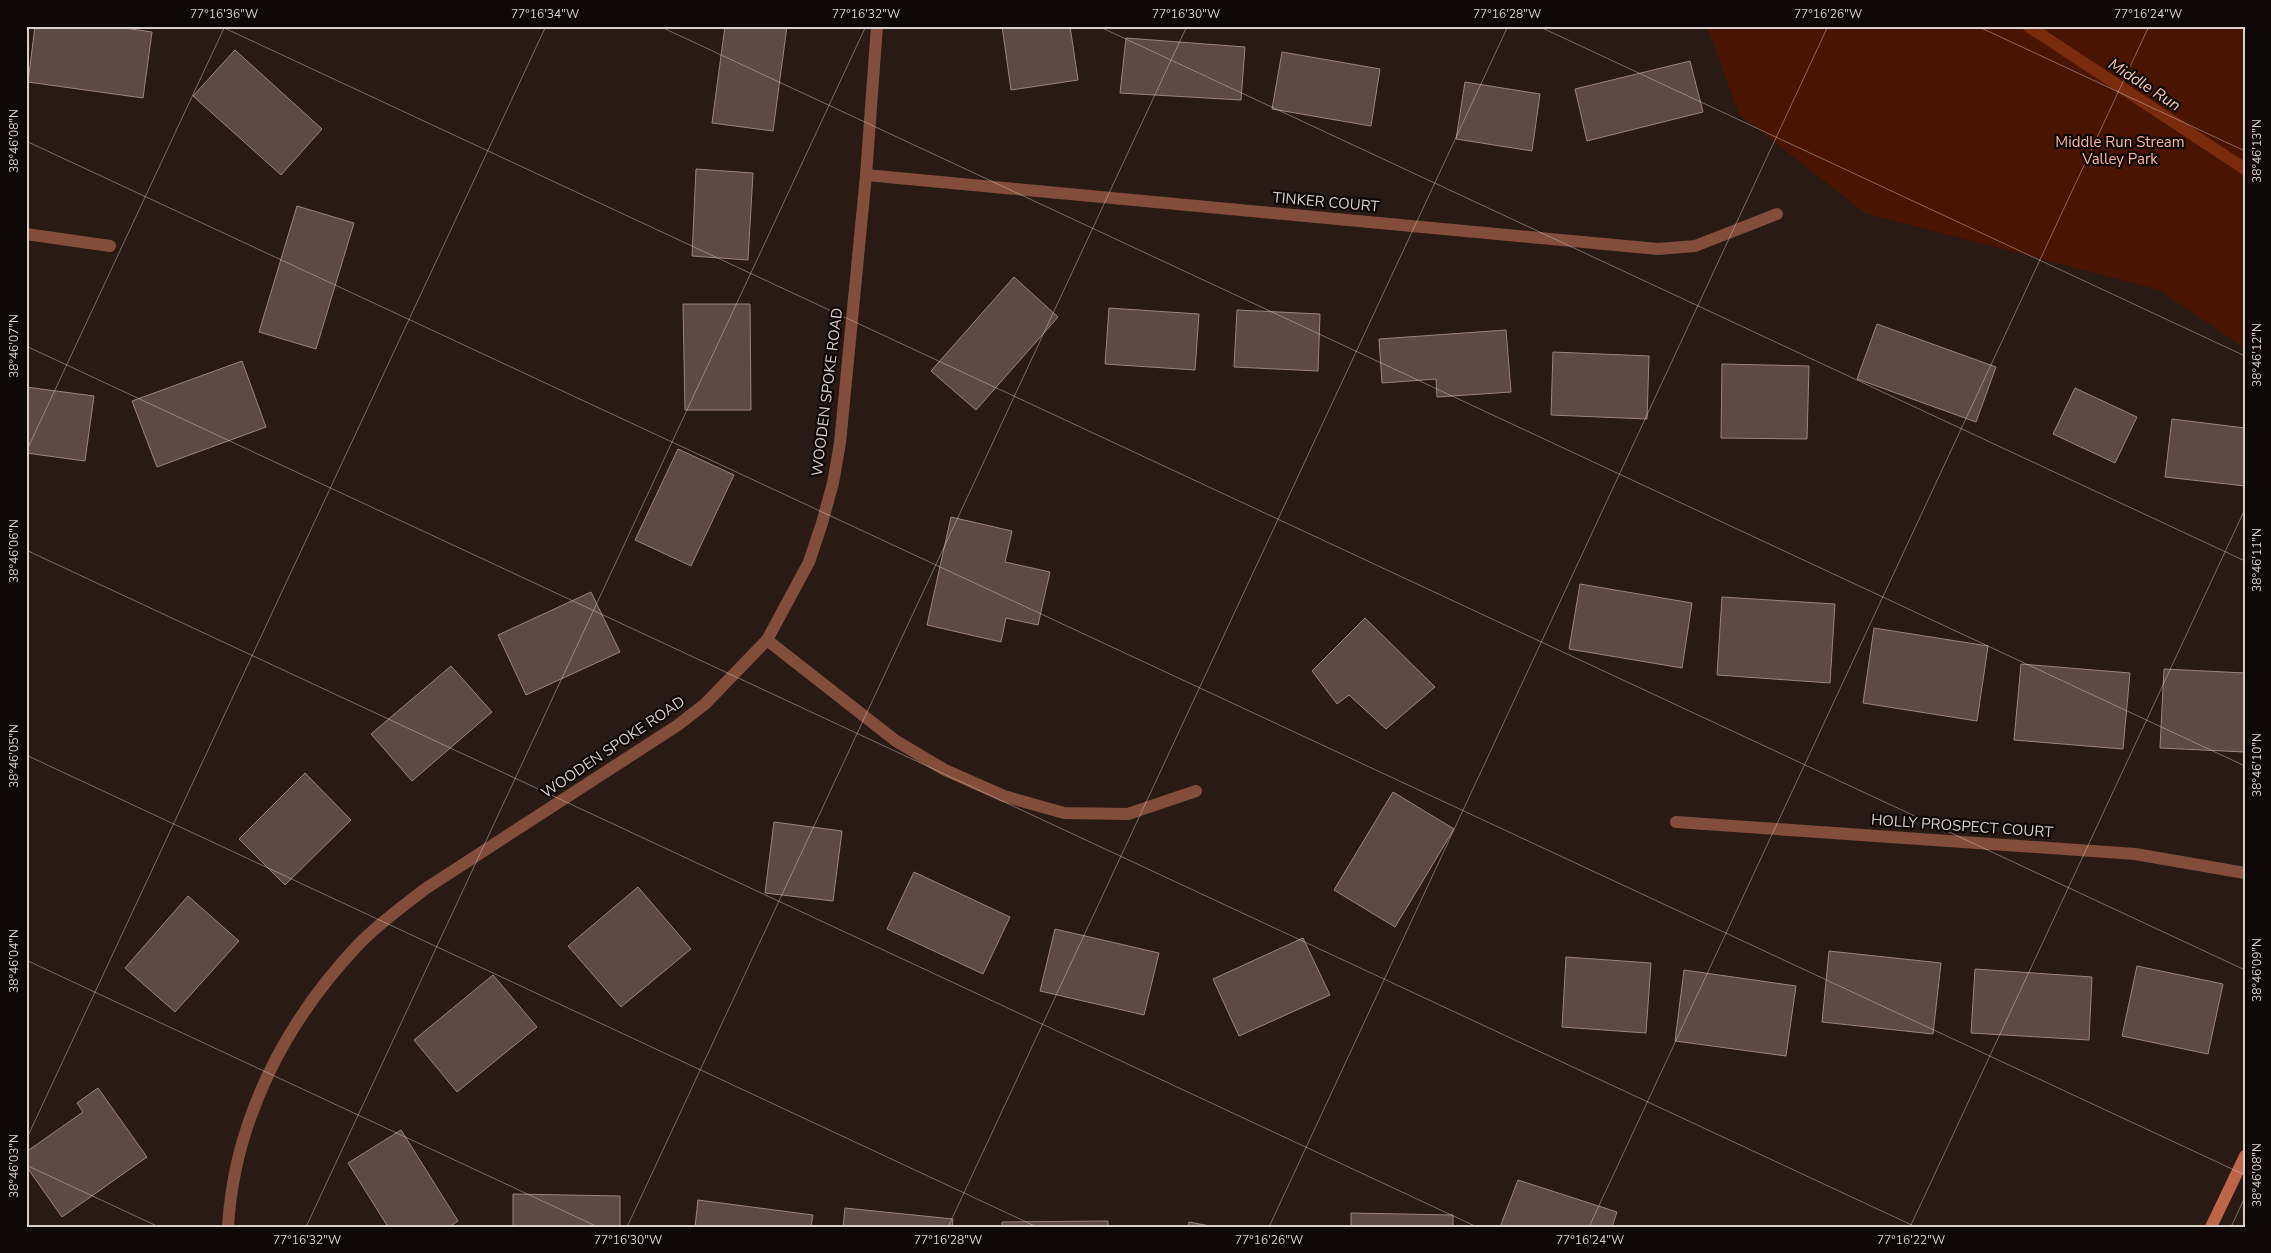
<svg xmlns="http://www.w3.org/2000/svg" width="2271" height="1253" font-family="'Nunito Sans',sans-serif">
<style>
.green{fill:#491402}
.lines{fill:none;stroke-linecap:round;stroke-linejoin:round}
.stream{stroke:#792b0e;stroke-width:12}
.building{fill:#5d4a43;stroke:#9b857d}
.street{stroke:#834d3b;stroke-width:12}
.secondary{stroke:#bc6548;stroke-width:12}
.ticks{fill:none;stroke:#dbcfcb;stroke-width:1;stroke-opacity:0.45}
.labels{text-anchor:middle;stroke-width:4.5;stroke-linejoin:round;paint-order:stroke}
.park-label{font-size:15px;fill:#feb8a1;stroke:#0e0705}
.street-label{font-size:15px;fill:#dbcfcb;stroke:#0e0705}
.water-label{font-size:16px;font-style:italic;fill:#f7c7b8;stroke:#0e0705}
.neatline{fill:none;stroke:#dbcfcb;stroke-width:2}
.ticks-label{font-size:12px;text-anchor:middle;fill:#dbcfcb}
</style>
<rect width="100%" height="100%" fill="#2a1a14"/>
<path class="green" d="M 1707,26 L 2245,26 L 2245,348 L 2159,290 L 1865,213 L 1739,114 Z"/>
<g class="lines">
<path class="stream" d="M 2028,26 L 2245,169"/>
</g>
<g class="building">
<path d="M 35,26 L 110,26 L 152,32 L 143,98 L 28,82 Z"/>
<path d="M 725,26 L 787,26 L 773,131 L 712,123 Z"/>
<path d="M 1002,26 L 1070,26 L 1078,80 L 1011,90 Z"/>
<path d="M 1126,38 L 1245,47 L 1241,100 L 1120,93 Z"/>
<path d="M 235,50 L 322,129 L 281,175 L 193,96 Z"/>
<path d="M 1282,52 L 1380,69 L 1371,126 L 1272,109 Z"/>
<path d="M 1690,61 L 1703,112 L 1587,141 L 1575,89 Z"/>
<path d="M 1465,82 L 1540,94 L 1532,151 L 1456,139 Z"/>
<path d="M 696,169 L 753,173 L 748,260 L 692,256 Z"/>
<path d="M 297,206 L 354,223 L 316,349 L 259,332 Z"/>
<path d="M 1014,277 L 1058,317 L 976,410 L 931,371 Z"/>
<path d="M 683,304 L 750,304 L 751,410 L 685,410 Z"/>
<path d="M 1109,308 L 1199,314 L 1195,370 L 1105,364 Z"/>
<path d="M 1237,310 L 1320,314 L 1318,371 L 1234,367 Z"/>
<path d="M 1877,324 L 1996,367 L 1976,422 L 1857,379 Z"/>
<path d="M 1506,330 L 1511,392 L 1437,397 L 1436,379 L 1382,383 L 1379,339 Z"/>
<path d="M 1553,352 L 1649,356 L 1647,419 L 1551,415 Z"/>
<path d="M 242,361 L 266,427 L 157,467 L 132,401 Z"/>
<path d="M 1722,364 L 1809,366 L 1807,439 L 1721,438 Z"/>
<path d="M 26,387 L 94,396 L 85,461 L 26,453 Z"/>
<path d="M 2075,388 L 2137,417 L 2115,463 L 2053,434 Z"/>
<path d="M 2172,419 L 2245,428 L 2245,486 L 2165,477 Z"/>
<path d="M 678,449 L 734,475 L 691,566 L 635,540 Z"/>
<path d="M 951,517 L 1012,531 L 1005,562 L 1050,572 L 1038,625 L 1006,618 L 1001,642 L 927,625 Z"/>
<path d="M 1580,584 L 1692,603 L 1682,668 L 1569,649 Z"/>
<path d="M 591,592 L 620,652 L 526,695 L 498,635 Z"/>
<path d="M 1722,597 L 1835,604 L 1830,683 L 1717,675 Z"/>
<path d="M 1365,618 L 1435,687 L 1386,729 L 1349,695 L 1337,704 L 1312,671 Z"/>
<path d="M 1874,628 L 1988,646 L 1977,721 L 1863,703 Z"/>
<path d="M 2021,664 L 2130,673 L 2123,749 L 2014,740 Z"/>
<path d="M 451,666 L 492,712 L 412,781 L 371,734 Z"/>
<path d="M 2164,669 L 2245,673 L 2245,752 L 2160,748 Z"/>
<path d="M 305,773 L 351,820 L 285,885 L 239,839 Z"/>
<path d="M 1393,792 L 1454,829 L 1395,927 L 1334,890 Z"/>
<path d="M 774,822 L 842,831 L 833,901 L 765,893 Z"/>
<path d="M 914,872 L 1010,917 L 983,974 L 887,929 Z"/>
<path d="M 638,887 L 691,949 L 621,1007 L 568,946 Z"/>
<path d="M 188,896 L 239,941 L 175,1012 L 125,968 Z"/>
<path d="M 1055,929 L 1159,953 L 1144,1015 L 1040,991 Z"/>
<path d="M 1303,938 L 1330,995 L 1239,1036 L 1213,979 Z"/>
<path d="M 1829,951 L 1941,963 L 1933,1034 L 1822,1022 Z"/>
<path d="M 1566,957 L 1651,963 L 1646,1033 L 1562,1027 Z"/>
<path d="M 2137,966 L 2223,984 L 2208,1054 L 2122,1036 Z"/>
<path d="M 1975,969 L 2092,977 L 2089,1040 L 1971,1033 Z"/>
<path d="M 1684,970 L 1796,986 L 1786,1056 L 1675,1041 Z"/>
<path d="M 493,975 L 537,1027 L 457,1092 L 414,1040 Z"/>
<path d="M 98,1088 L 147,1157 L 62,1217 L 26,1166 L 26,1152 L 83,1112 L 77,1103 Z"/>
<path d="M 401,1130 L 458,1221 L 449,1227 L 388,1227 L 348,1163 Z"/>
<path d="M 1518,1180 L 1617,1212 L 1612,1227 L 1500,1227 Z"/>
<path d="M 513,1194 L 620,1196 L 620,1227 L 513,1227 Z"/>
<path d="M 698,1200 L 813,1215 L 811,1227 L 695,1227 Z"/>
<path d="M 845,1208 L 953,1219 L 952,1227 L 843,1227 Z"/>
<path d="M 1351,1213 L 1453,1215 L 1453,1227 L 1351,1227 Z"/>
<path d="M 1108,1221 L 1108,1227 L 1002,1227 L 1002,1222 Z"/>
<path d="M 1189,1222 L 1215,1227 L 1188,1227 Z"/>
</g>
<g class="lines">
<g class="street">
<path d="M 866,175 L 1658,249 L 1695,246 L 1777,214"/>
<path d="M 26,234 L 110,246"/>
<path d="M 767,640 L 896,741 L 945,770 L 1004,796 L 1064,813 L 1128,814 L 1196,791"/>
<path d="M 1676,822 L 2135,854 L 2245,873"/>
<path d="M 228,1227 C 234,1121 285,1022 358,945 C 378,924 402,907 425,889 L 678,725 L 705,704 L 767,640 L 809,562 L 822,523 L 833,483 L 840,443 L 866,175 L 877,26"/>
</g>
<path class="secondary" d="M 2211,1227 L 2245,1156"/>
</g>
<path class="ticks" d="M 220,26 L 2245,970M 659,26 L 2245,766M 1098,26 L 2245,561M 1538,26 L 2245,356M 1977,26 L 2245,151M 26,141 L 2245,1175M 26,346 L 1916,1227M 26,452 L 225,26M 26,550 L 1477,1227M 26,755 L 1037,1227M 26,960 L 598,1227M 26,1140 L 546,26M 26,1165 L 159,1227M 306,1227 L 866,26M 627,1227 L 1187,26M 948,1227 L 1508,26M 1269,1227 L 1828,26M 1589,1227 L 2149,26M 1910,1227 L 2245,509M 2231,1227 L 2245,1197"/>
<g class="labels">
<g class="park-label">
<text x="2120" y="147">Middle Run Stream<tspan x="2120" dy="17">Valley Park</tspan></text>
</g>
<g class="street-label">
<text transform="translate(1326 202) rotate(5)" y="5">TINKER COURT</text>
<text transform="translate(827 392) rotate(-83)" y="5">WOODEN SPOKE ROAD</text>
<text transform="translate(613 747) rotate(-34)" y="5">WOODEN SPOKE ROAD</text>
<text transform="translate(1962 826) rotate(4)" y="5">HOLLY PROSPECT COURT</text>
</g>
<g class="water-label">
<text transform="translate(2145 84) rotate(33)" y="6">Middle Run</text>
</g>
</g>
<rect width="2271" height="1253" fill="none" stroke="#0e0705" stroke-width="55"/>
<rect x="28" y="28" width="2216" height="1198" class="neatline"/>
<g class="ticks-label">
<text x="224" y="18">77°16'36"W</text>
<text x="545" y="18">77°16'34"W</text>
<text x="866" y="18">77°16'32"W</text>
<text x="1186" y="18">77°16'30"W</text>
<text x="1507" y="18">77°16'28"W</text>
<text x="1828" y="18">77°16'26"W</text>
<text x="2148" y="18">77°16'24"W</text>
<text transform="translate(14 141) rotate(-90)" y="4">38°46'08"N</text>
<text transform="translate(2257 151) rotate(-90)" y="4">38°46'13"N</text>
<text transform="translate(14 346) rotate(-90)" y="4">38°46'07"N</text>
<text transform="translate(2257 355) rotate(-90)" y="4">38°46'12"N</text>
<text transform="translate(14 551) rotate(-90)" y="4">38°46'06"N</text>
<text transform="translate(2257 560) rotate(-90)" y="4">38°46'11"N</text>
<text transform="translate(14 756) rotate(-90)" y="4">38°46'05"N</text>
<text transform="translate(2257 765) rotate(-90)" y="4">38°46'10"N</text>
<text transform="translate(14 961) rotate(-90)" y="4">38°46'04"N</text>
<text transform="translate(2257 970) rotate(-90)" y="4">38°46'09"N</text>
<text transform="translate(14 1166) rotate(-90)" y="4">38°46'03"N</text>
<text transform="translate(2257 1175) rotate(-90)" y="4">38°46'08"N</text>
<text x="307" y="1244">77°16'32"W</text>
<text x="628" y="1244">77°16'30"W</text>
<text x="948" y="1244">77°16'28"W</text>
<text x="1269" y="1244">77°16'26"W</text>
<text x="1590" y="1244">77°16'24"W</text>
<text x="1911" y="1244">77°16'22"W</text>
</g>
</svg>
